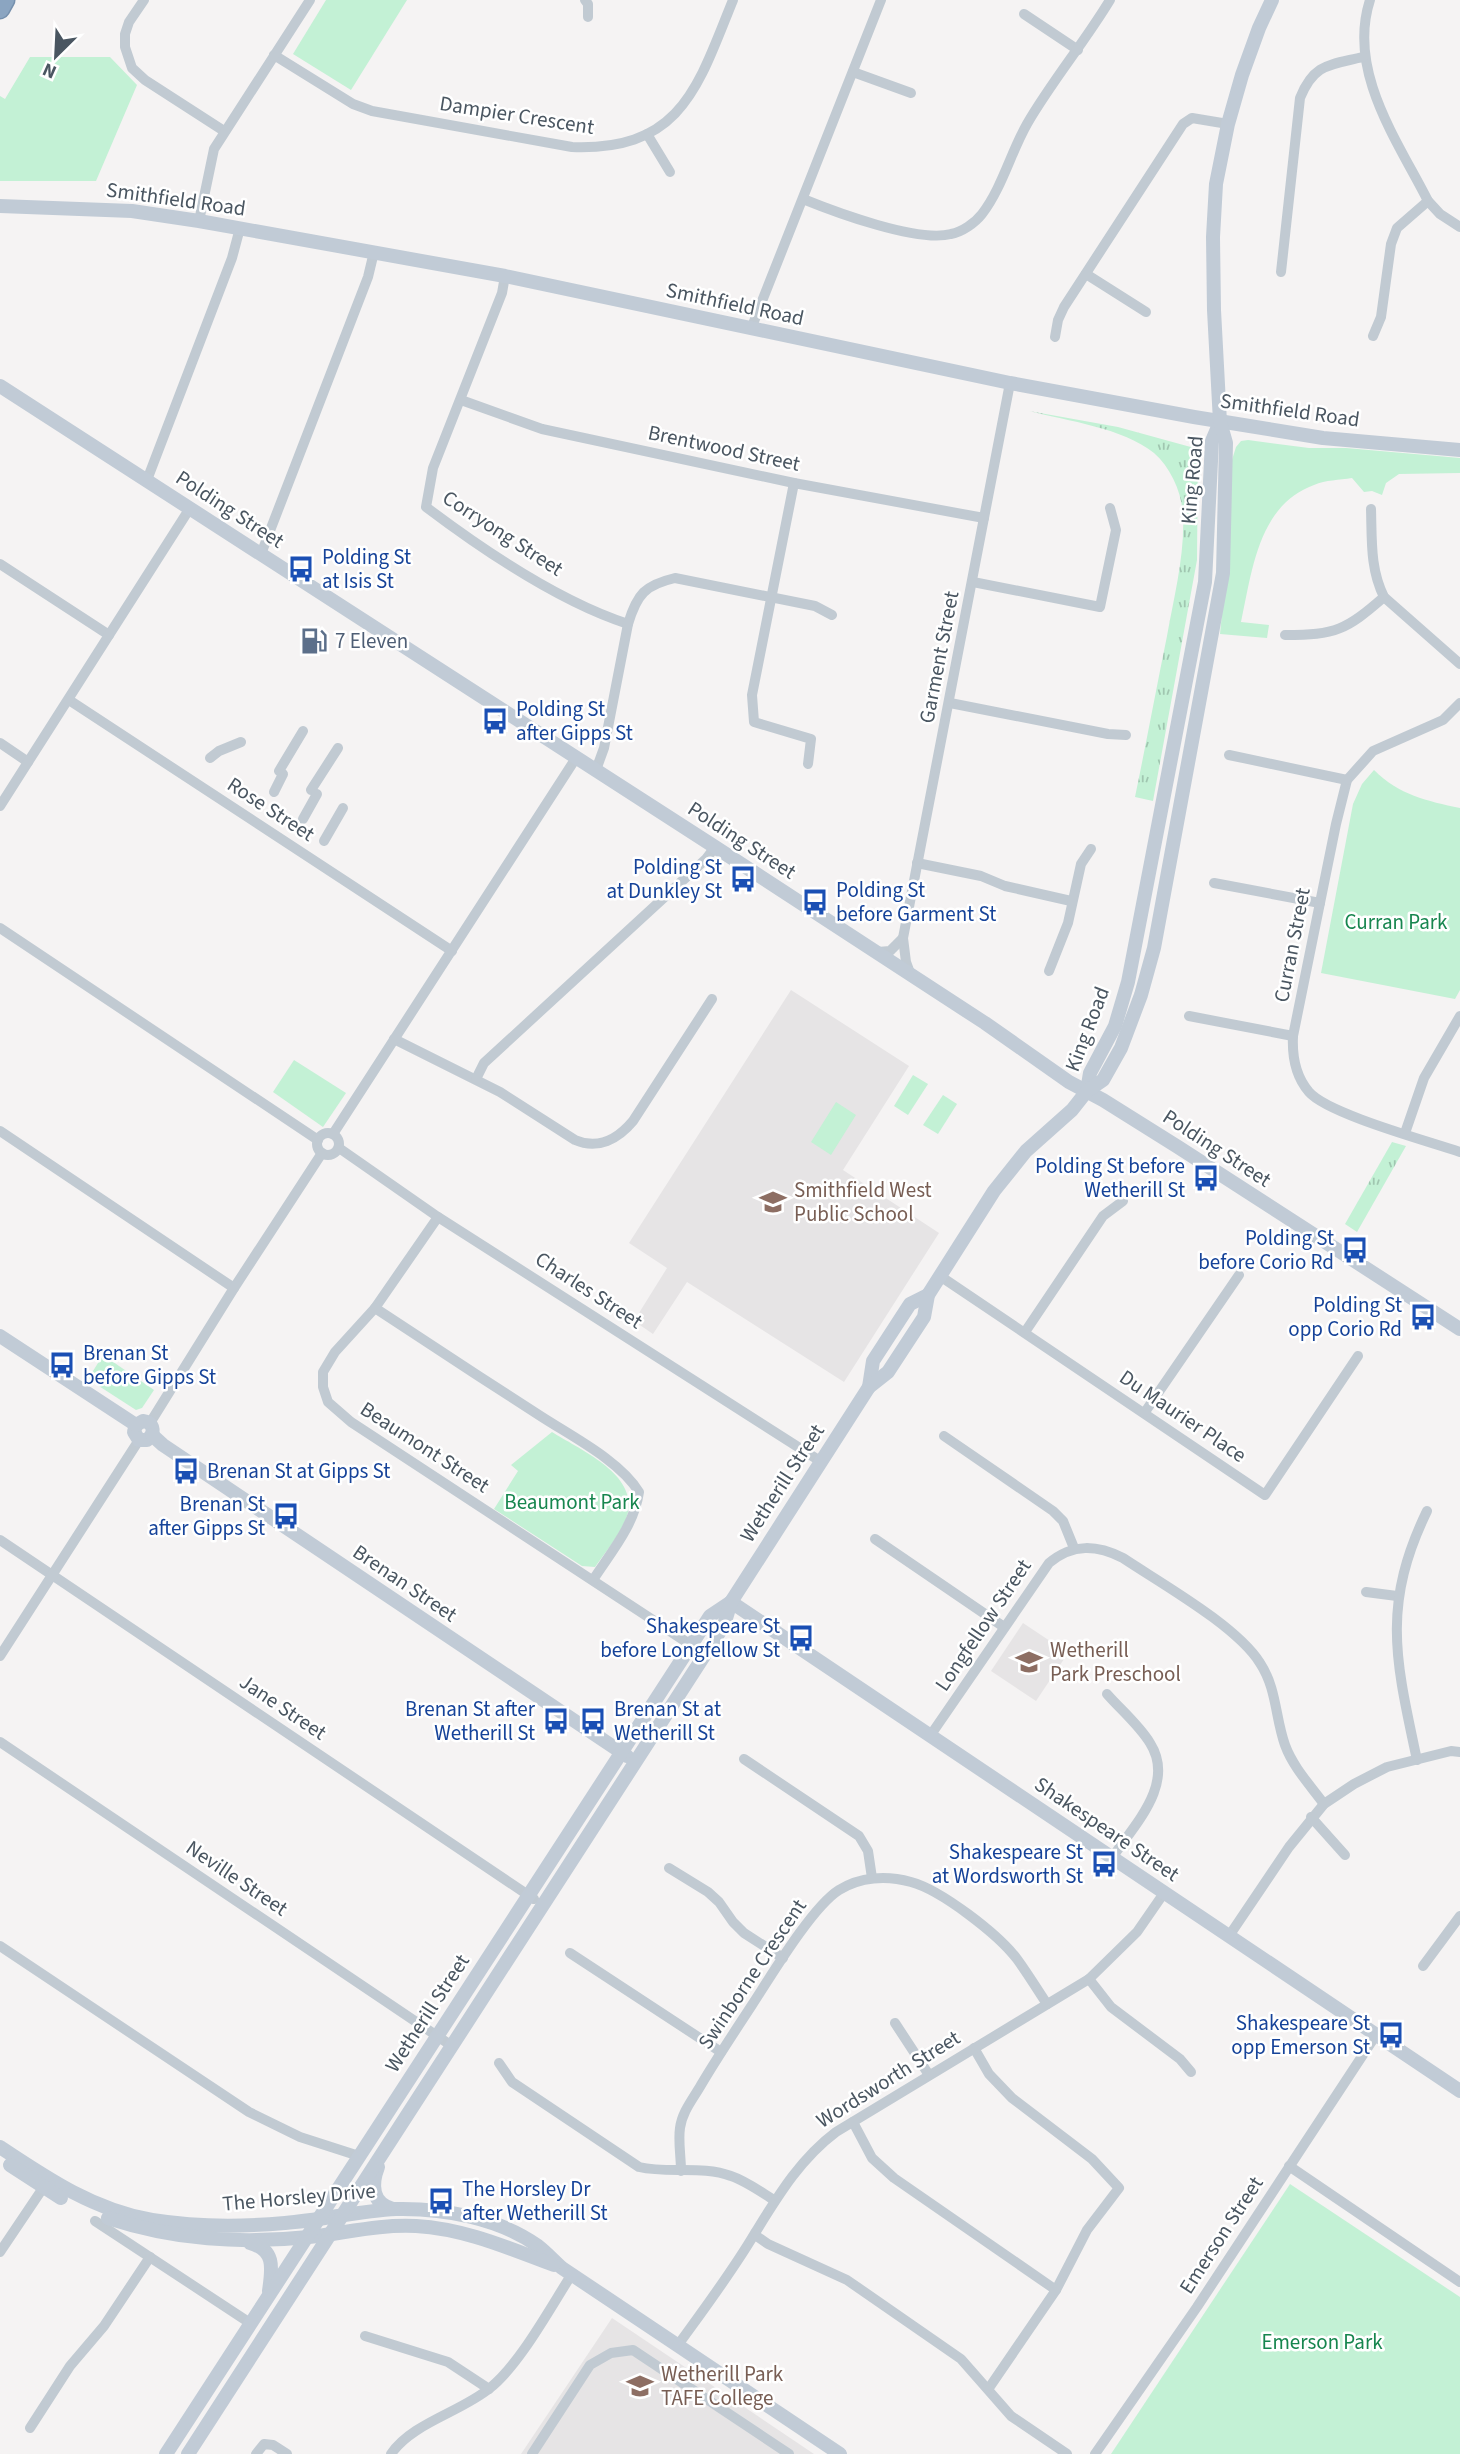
<svg xmlns="http://www.w3.org/2000/svg" width="1460" height="2454" font-family="'Source Sans 3',sans-serif">
<style>
.education{fill:#e6e4e5}
.grass{fill:url(#grass-tufts)}
.green{fill:#c3f1d5}
.lines{fill:none;stroke-linecap:round;stroke-linejoin:round}
.highway-casing{stroke:#7690ad;stroke-width:21}
.street{stroke:#c1cad2;stroke-width:10}
.secondary{stroke:#c1cbd6;stroke-width:14}
.highway{stroke:#8ba5c1;stroke-width:18}
.labels{text-anchor:middle;stroke-width:5;stroke-linejoin:round;paint-order:stroke}
.street-label{font-size:21px;fill:#4a5661;stroke:#fff}
.transit-label{font-size:21px;fill:#164399;stroke:#fff;text-anchor:end}
.service-label{font-size:21px;fill:#4e5e75;stroke:#fff;text-anchor:start}
.park-label{font-size:21px;fill:#17864f;stroke:#fff}
.education-label{font-size:21px;fill:#785e54;stroke:#fff;text-anchor:start}
</style>
<defs>
<pattern id="grass-tufts" width="24" height="20" patternUnits="userSpaceOnUse" patternTransform="scale(1.75)"><rect width="24" height="20" fill="#c3f1d5"/><path d="M3 7l-1-3M5 7V3M7 7l1-3M15 17l-1-3M17 17v-4M19 17l1-3" fill="none" stroke="#a0c6b0"/></pattern>
</defs>
<rect width="100%" height="100%" fill="#f5f3f3"/>
<g class="education">
<path d="M 791,990 L 909,1066 L 843,1170 L 939,1233 L 844,1382 L 687,1282 L 653,1334 L 634,1321 L 667,1268 L 629,1243 Z"/>
<path d="M 1023,1623 L 1068,1653 L 1036,1701 L 991,1671 Z"/>
<path d="M 612,2318 L 814,2454 L 521,2454 Z"/>
</g>
<g class="grass">
<path d="M 1029,411 L 1118,427 L 1198,449 L 1197,560 L 1153,801 L 1135,797 C 1146,744 1156,690 1167,636 C 1174,597 1185,554 1183,515 C 1182,493 1171,468 1154,453 C 1123,428 1068,421 1029,411 Z"/>
<path d="M 1392,1142 L 1406,1146 L 1357,1232 L 1345,1224 Z"/>
</g>
<g class="green">
<path d="M 326,0 L 407,0 L 351,90 L 293,54 Z"/>
<path d="M 30,57 L 110,57 L 137,85 L 96,181 L 0,181 L 0,96 L 5,99 Z"/>
<path d="M 1248,440 L 1309,448 L 1346,448 L 1460,458 L 1460,473 L 1399,474 L 1386,483 L 1382,495 L 1372,491 L 1364,492 L 1352,478 C 1339,480 1326,480 1314,485 C 1258,505 1252,572 1241,622 L 1269,625 L 1267,638 L 1220,634 L 1231,522 L 1231,463 L 1236,447 L 1241,441 Z"/>
<path d="M 1374,770 C 1399,795 1427,801 1460,808 L 1460,990 L 1455,999 L 1321,973 L 1353,804 L 1362,784 Z"/>
<path d="M 294,1060 L 346,1093 L 323,1127 L 273,1092 Z"/>
<path d="M 913,1075 L 928,1084 L 908,1115 L 894,1106 Z"/>
<path d="M 943,1095 L 957,1104 L 938,1134 L 923,1125 Z"/>
<path d="M 836,1102 L 856,1115 L 831,1155 L 811,1142 Z"/>
<path d="M 103,1355 L 154,1390 L 142,1408 L 136,1410 L 88,1379 Z"/>
<path d="M 552,1432 C 582,1451 645,1477 625,1521 C 618,1537 605,1553 595,1567 L 582,1566 L 494,1509 L 518,1471 L 511,1465 Z"/>
<path d="M 1290,2184 L 1460,2297 L 1460,2454 L 1111,2454 Z"/>
</g>
<g class="lines">
<g class="highway-casing">
<path id="highway" d="M 0,9 L 5,0"/>
</g>
<g class="street">
<path d="M 144,0 L 129,22 L 125,34 L 125,47 L 132,68 L 145,80 L 224,131"/>
<path d="M 585,0 L 588,4 L 588,17"/>
<path d="M 1370,0 C 1347,71 1397,140 1428,201 L 1440,214 L 1460,227"/>
<path d="M 1024,14 L 1078,50"/>
<path d="M 274,55 L 353,104 L 372,111 L 572,147 C 682,151 698,86 733,0"/>
<path d="M 853,72 L 911,93"/>
<path d="M 647,134 L 670,172"/>
<path d="M 803,199 C 835,212 918,243 951,234 C 962,232 975,223 982,214 C 1002,188 1011,152 1027,124 C 1052,81 1084,43 1110,0"/>
<path d="M 199,221 L 214,149 L 310,0"/>
<path d="M 1281,272 L 1300,98 C 1314,63 1330,65 1363,57"/>
<path d="M 1086,274 L 1146,312"/>
<path d="M 505,276 L 502,293 L 433,468 L 426,507 C 483,550 560,602 628,624"/>
<path d="M 751,329 L 881,0"/>
<path d="M 1373,336 L 1381,317 L 1391,244 L 1397,228 L 1428,201"/>
<path d="M 1055,337 L 1058,320 L 1064,307 L 1183,124 L 1192,118 L 1228,124"/>
<path d="M 461,400 L 542,429 L 794,483 L 984,518"/>
<path d="M 147,480 L 232,258 L 240,228"/>
<path d="M 794,483 L 752,695 L 754,722 L 811,739 L 808,764"/>
<path d="M 1371,509 C 1372,540 1370,569 1384,597 L 1460,664"/>
<path d="M 261,554 L 368,277 L 374,252"/>
<path d="M 0,564 L 109,635"/>
<path d="M 973,582 L 1100,607 L 1116,530 L 1110,508"/>
<path d="M 1285,635 C 1336,635 1346,630 1384,597"/>
<path d="M 69,700 L 452,951"/>
<path d="M 950,703 L 1108,734 L 1126,735"/>
<path d="M 1460,703 L 1443,720 L 1373,751 L 1347,780 L 1336,824 L 1293,1036 C 1292,1056 1296,1077 1309,1092 C 1328,1114 1428,1141 1460,1152"/>
<path d="M 0,743 L 28,762"/>
<path d="M 1229,755 L 1347,780"/>
<path d="M 210,758 L 219,751 L 241,742"/>
<path d="M 596,770 L 604,748 L 628,624 C 637,594 645,585 675,578 L 815,606 L 832,615"/>
<path d="M 279,771 L 303,731"/>
<path d="M 311,790 L 338,748"/>
<path d="M 274,792 L 283,774"/>
<path d="M 0,806 L 190,508"/>
<path d="M 303,819 L 317,794"/>
<path d="M 324,841 L 343,808"/>
<path d="M 917,863 L 981,876 L 1005,886 L 1071,901"/>
<path d="M 1214,883 L 1320,903"/>
<path d="M 0,928 L 318,1140"/>
<path d="M 878,952 L 890,951 L 903,938"/>
<path d="M 1049,971 L 1068,923 L 1081,864 L 1091,849"/>
<path d="M 910,973 L 906,962 L 903,938 L 1010,383"/>
<path d="M 1189,1016 L 1293,1036"/>
<path d="M 394,1039 L 500,1092 L 575,1140 C 598,1150 618,1139 633,1121 L 712,999"/>
<path d="M 476,1079 L 484,1063 L 706,859 L 715,847"/>
<path d="M 0,1131 L 234,1288"/>
<path d="M 1405,1133 L 1424,1078 L 1460,1016"/>
<circle cx="328" cy="1144" r="11"/>
<path d="M 333,1134 L 576,758"/>
<path d="M 339,1148 L 438,1217 L 820,1461"/>
<path d="M 438,1217 L 375,1308 L 335,1352 L 323,1372 L 323,1387 L 328,1402 L 351,1422 L 691,1645"/>
<path d="M 940,1276 L 1265,1495 L 1358,1356"/>
<path d="M 375,1308 C 431,1345 486,1381 542,1417 C 573,1437 620,1461 639,1492 C 634,1526 611,1552 593,1580"/>
<path d="M 1025,1332 L 1103,1216 L 1123,1201"/>
<path d="M 1145,1412 L 1239,1275"/>
<path d="M 150,1423 L 234,1288 L 322,1153"/>
<path d="M 944,1436 L 1053,1511 L 1063,1521 L 1074,1548"/>
<path d="M 875,1539 L 1004,1627"/>
<path d="M 0,1540 L 534,1899"/>
<path d="M 1366,1592 L 1397,1596"/>
<path d="M 0,1656 L 139,1440"/>
<path d="M 1107,1694 C 1121,1710 1139,1725 1150,1743 C 1176,1784 1134,1825 1112,1858"/>
<path d="M 930,1736 L 1049,1563 C 1073,1543 1097,1545 1123,1558 C 1162,1584 1237,1626 1260,1663 C 1277,1689 1275,1717 1285,1745 C 1293,1767 1310,1785 1324,1804"/>
<path d="M 0,1742 L 452,2046"/>
<path d="M 744,1759 L 859,1836 L 868,1851 L 872,1878"/>
<path d="M 1417,1760 C 1396,1661 1381,1606 1427,1511"/>
<path d="M 1311,1817 L 1345,1855"/>
<path d="M 669,1868 L 708,1892 L 719,1902 L 733,1922 L 744,1933 L 783,1958"/>
<path d="M 1229,1936 L 1289,1847 L 1324,1804 L 1354,1784 L 1387,1767 L 1451,1751 L 1460,1752"/>
<path d="M 0,1946 L 249,2112 L 300,2137 L 359,2156"/>
<path d="M 570,1953 L 721,2052"/>
<path d="M 1423,1966 L 1460,1916"/>
<path d="M 1089,1979 L 1111,2007 L 1180,2059 L 1191,2072"/>
<path d="M 895,2023 L 929,2075"/>
<path d="M 974,2048 L 989,2074 L 1012,2098 L 1092,2159 L 1119,2188 L 1087,2230 L 1056,2290 L 989,2388"/>
<path d="M 499,2063 L 512,2082 L 639,2167 C 669,2174 702,2165 731,2176 C 746,2181 761,2192 774,2200"/>
<path d="M 853,2122 L 872,2158 L 894,2178 L 1056,2290"/>
<path d="M 1289,2166 L 1460,2282"/>
<path d="M 681,2171 C 681,2157 678,2141 680,2128 C 682,2112 693,2099 701,2085 C 717,2058 735,2031 752,2005 C 771,1976 812,1907 839,1890 C 860,1877 886,1875 911,1882 C 941,1890 998,1934 1017,1959 C 1028,1974 1037,1989 1047,2004"/>
<path d="M 95,2221 L 250,2323"/>
<path d="M 755,2235 L 768,2244 L 847,2280 L 961,2359 L 1011,2416 L 1067,2454"/>
<path d="M 0,2252 L 43,2188"/>
<path d="M 365,2336 L 448,2362 L 489,2389"/>
<path d="M 678,2345 C 704,2309 732,2272 755,2233 C 778,2196 800,2159 836,2132 L 1089,1979 L 1137,1932 L 1164,1893"/>
<path d="M 30,2428 L 70,2366 L 104,2326 L 150,2257"/>
<path d="M 256,2454 L 264,2444 L 273,2445 L 287,2454"/>
<path d="M 391,2454 C 412,2423 461,2412 490,2388 C 520,2364 550,2308 572,2274"/>
<path d="M 532,2454 L 590,2365 L 611,2353 L 633,2350 L 789,2454"/>
<path d="M 1095,2454 L 1197,2307 L 1376,2035"/>
</g>
<g class="secondary">
<path d="M 0,206 L 132,211 L 199,221 L 505,276 L 1010,383 L 1194,417 L 1323,438 L 1460,450"/>
<path d="M 0,386 L 715,847 L 985,1023 L 1069,1082 L 1103,1100 L 1178,1147 L 1460,1329"/>
<path d="M 1087,1091 L 1090,1073 L 1115,1026 L 1128,982 L 1205,582 L 1212,441 L 1220,422"/>
<path d="M 0,1336 L 136,1425"/>
<path d="M 869,1387 L 873,1361 L 910,1304 L 928,1295"/>
<path d="M 136,1425 L 134,1432 L 139,1440 L 147,1440 L 152,1435"/>
<path d="M 136,1425 L 143,1421 C 151,1422 154,1427 152,1435"/>
<path d="M 152,1435 L 163,1445 L 627,1756"/>
<path d="M 731,1602 L 1460,2091"/>
<path d="M 0,2147 C 48,2179 94,2210 152,2220 C 196,2227 241,2227 285,2223 C 322,2220 359,2211 396,2209 C 444,2208 499,2218 538,2246 C 547,2253 554,2261 562,2268 L 840,2454"/>
<path d="M 10,2165 L 61,2198"/>
<path d="M 378,2167 C 371,2185 372,2204 393,2209"/>
<path d="M 108,2218 C 175,2240 240,2244 309,2237 C 345,2233 380,2224 416,2226 C 466,2229 508,2248 554,2265"/>
<path d="M 250,2243 C 276,2250 272,2269 269,2291"/>
<path d="M 166,2454 L 710,1616 L 731,1602"/>
<path d="M 188,2454 L 724,1625 L 731,1602 L 869,1387 L 888,1372 L 924,1317 L 928,1295 L 994,1191 L 1026,1151 L 1072,1110 L 1087,1091 L 1103,1080 L 1121,1048 L 1141,995 L 1154,948 L 1223,573 L 1226,443 L 1220,422 L 1214,310 L 1213,237 L 1216,184 L 1228,124 L 1242,75 L 1259,28 L 1272,0"/>
</g>
<use href="#highway" class="highway"/>
</g>
<defs>
<g id="bus-bare" transform="scale(2.1)"><path d="M-5-6H5V4H4V6H2V4H-2V6H-4V4H-5ZM-3.5-4V0h7V-4ZM-3.5 1.2v1.5H-2V1.2ZM2 1.2v1.5H3.5V1.2Z" fill="#1a4fb4" stroke="#fff" stroke-width="2.5" paint-order="stroke"/></g>
<g id="fuel-bare" transform="scale(2.1)"><path d="M-5.5-6h7V0h2V4h1.3V-2.5L3-4.5l.8-.8L6-3V5H2.5V1h-1V6h-7ZM-4.2-4.7v3.2H.2V-4.7Z" fill="#5c6f8a" stroke="#fff" stroke-width="2.5" paint-order="stroke"/></g>
<g id="school-bare" transform="scale(2.1)"><path d="M0-5L7-2L0 1L-7-2ZM-4 1L0 2.5L4 1V4Q0 6-4 4Z" fill="#8d6e63" stroke="#fff" stroke-width="2.5" paint-order="stroke"/></g>
<g id="university-bare" transform="scale(2.1)"><path d="M0-5L7-2L0 1L-7-2ZM-4 1L0 2.5L4 1V4Q0 6-4 4Z" fill="#8d6e63" stroke="#fff" stroke-width="2.5" paint-order="stroke"/></g>
</defs>
<g fill-rule="evenodd">
<use href="#bus-bare" x="301" y="569"/>
<use href="#fuel-bare" x="314" y="641"/>
<use href="#bus-bare" x="495" y="721"/>
<use href="#bus-bare" x="743" y="879"/>
<use href="#bus-bare" x="815" y="902"/>
<use href="#bus-bare" x="1206" y="1178"/>
<use href="#school-bare" x="773" y="1202"/>
<use href="#bus-bare" x="1355" y="1250"/>
<use href="#bus-bare" x="1423" y="1317"/>
<use href="#bus-bare" x="62" y="1365"/>
<use href="#bus-bare" x="186" y="1471"/>
<use href="#bus-bare" x="286" y="1516"/>
<use href="#bus-bare" x="801" y="1638"/>
<use href="#school-bare" x="1029" y="1662"/>
<use href="#bus-bare" x="556" y="1721"/>
<use href="#bus-bare" x="593" y="1721"/>
<use href="#bus-bare" x="1104" y="1864"/>
<use href="#bus-bare" x="1391" y="2035"/>
<use href="#bus-bare" x="441" y="2201"/>
<use href="#university-bare" x="640" y="2386"/>
</g>
<g class="labels">
<g class="street-label">
<text transform="translate(517 115) rotate(9)" y="7">Dampier Crescent</text>
<text transform="translate(176 199) rotate(8)" y="7">Smithfield Road</text>
<text transform="translate(735 304) rotate(12)" y="7">Smithfield Road</text>
<text transform="translate(1290 410) rotate(8)" y="7">Smithfield Road</text>
<text transform="translate(724 448) rotate(12)" y="7">Brentwood Street</text>
<text transform="translate(1192 480) rotate(-85)" y="7">King Road</text>
<text transform="translate(230 509) rotate(33)" y="7">Polding Street</text>
<text transform="translate(503 533) rotate(33)" y="7">Corryong Street</text>
<text transform="translate(939 657) rotate(-79)" y="7">Garment Street</text>
<text transform="translate(271 809) rotate(33)" y="7">Rose Street</text>
<text transform="translate(742 840) rotate(33)" y="7">Polding Street</text>
<text transform="translate(1292 945) rotate(-79)" y="7">Curran Street</text>
<text transform="translate(1087 1029) rotate(-69)" y="7">King Road</text>
<text transform="translate(1217 1148) rotate(33)" y="7">Polding Street</text>
<text transform="translate(589 1290) rotate(33)" y="7">Charles Street</text>
<text transform="translate(1183 1416) rotate(34)" y="7">Du Maurier Place</text>
<text transform="translate(425 1447) rotate(33)" y="7">Beaumont Street</text>
<text transform="translate(782 1483) rotate(-57)" y="7">Wetherill Street</text>
<text transform="translate(405 1583) rotate(34)" y="7">Brenan Street</text>
<text transform="translate(983 1625) rotate(-56)" y="7">Longfellow Street</text>
<text transform="translate(283 1707) rotate(34)" y="7">Jane Street</text>
<text transform="translate(1107 1829) rotate(34)" y="7">Shakespeare Street</text>
<text transform="translate(237 1878) rotate(34)" y="7">Neville Street</text>
<text transform="translate(752 1974) rotate(-56)" y="7">Swinborne Crescent</text>
<text transform="translate(427 2013) rotate(-57)" y="7">Wetherill Street</text>
<text transform="translate(888 2079) rotate(-32)" y="7">Wordsworth Street</text>
<text transform="translate(299 2197) rotate(-5)" y="7">The Horsley Drive</text>
<text transform="translate(1221 2235) rotate(-57)" y="7">Emerson Street</text>
</g>
<g class="transit-label">
<text x="322" y="564" text-anchor="start">Polding St<tspan x="322" dy="24">at Isis St</tspan></text>
<text x="516" y="716" text-anchor="start">Polding St<tspan x="516" dy="24">after Gipps St</tspan></text>
<text x="722" y="874">Polding St<tspan x="722" dy="24">at Dunkley St</tspan></text>
<text x="836" y="897" text-anchor="start">Polding St<tspan x="836" dy="24">before Garment St</tspan></text>
<text x="1185" y="1173">Polding St before<tspan x="1185" dy="24">Wetherill St</tspan></text>
<text x="1334" y="1245">Polding St<tspan x="1334" dy="24">before Corio Rd</tspan></text>
<text x="1402" y="1312">Polding St<tspan x="1402" dy="24">opp Corio Rd</tspan></text>
<text x="83" y="1360" text-anchor="start">Brenan St<tspan x="83" dy="24">before Gipps St</tspan></text>
<text x="207" y="1478" text-anchor="start">Brenan St at Gipps St</text>
<text x="265" y="1511">Brenan St<tspan x="265" dy="24">after Gipps St</tspan></text>
<text x="780" y="1633">Shakespeare St<tspan x="780" dy="24">before Longfellow St</tspan></text>
<text x="535" y="1716">Brenan St after<tspan x="535" dy="24">Wetherill St</tspan></text>
<text x="614" y="1716" text-anchor="start">Brenan St at<tspan x="614" dy="24">Wetherill St</tspan></text>
<text x="1083" y="1859">Shakespeare St<tspan x="1083" dy="24">at Wordsworth St</tspan></text>
<text x="1370" y="2030">Shakespeare St<tspan x="1370" dy="24">opp Emerson St</tspan></text>
<text x="462" y="2196" text-anchor="start">The Horsley Dr<tspan x="462" dy="24">after Wetherill St</tspan></text>
</g>
<g class="service-label">
<text x="335" y="648">7 Eleven</text>
</g>
<g class="park-label">
<text x="1396" y="929">Curran Park</text>
<text x="572" y="1509">Beaumont Park</text>
<text x="1322" y="2349">Emerson Park</text>
</g>
<g class="education-label">
<text x="794" y="1197">Smithfield West<tspan x="794" dy="24">Public School</tspan></text>
<text x="1050" y="1657">Wetherill<tspan x="1050" dy="24">Park Preschool</tspan></text>
<text x="661" y="2381">Wetherill Park<tspan x="661" dy="24">TAFE College</tspan></text>
</g>
</g>
<g transform="translate(56 56) rotate(204)" stroke="#ffffff" stroke-width="5" paint-order="stroke">
<path d="M0-5L12 26L0 18L-12 26Z" fill="#4a5661"/>
<text y="-10" font-size="19" font-weight="bold" text-anchor="middle" fill="#4a5661">N</text>
</g>
</svg>
